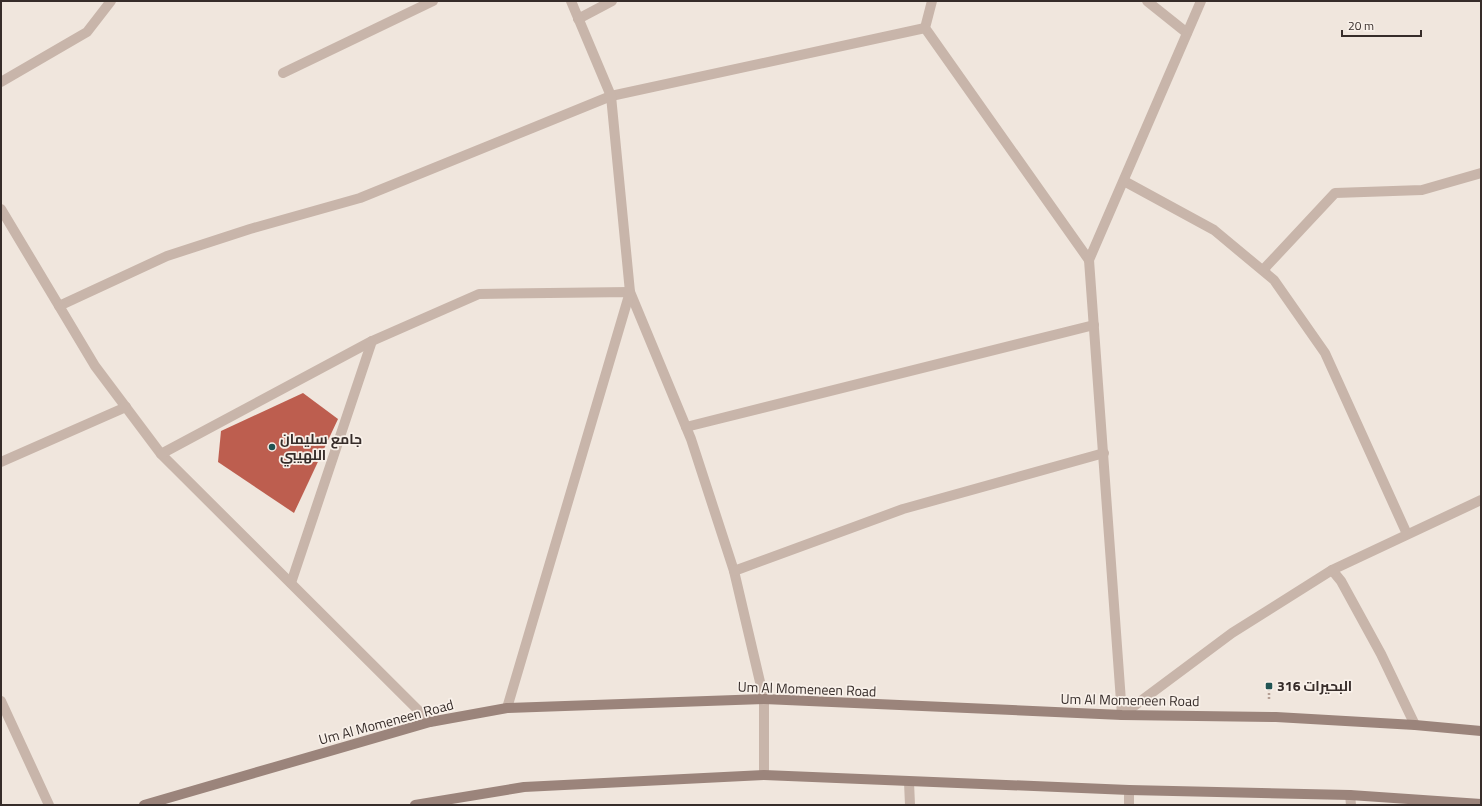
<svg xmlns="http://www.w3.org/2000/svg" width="1482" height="806" font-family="'Titillium Web',Cairo,sans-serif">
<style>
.building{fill:#bd5e4f}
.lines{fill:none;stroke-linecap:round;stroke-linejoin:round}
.path{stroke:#b49f94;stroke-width:2.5;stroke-dasharray:2 2;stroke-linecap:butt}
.minor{stroke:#c8b5aa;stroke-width:10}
.secondary{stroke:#9b847b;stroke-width:10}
.poi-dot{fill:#215453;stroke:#f8f0e9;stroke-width:1.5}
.labels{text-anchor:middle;stroke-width:3.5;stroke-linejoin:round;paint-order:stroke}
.poi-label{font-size:14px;font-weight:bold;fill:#362c29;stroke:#f8f0e9;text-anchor:start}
.street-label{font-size:14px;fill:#362c29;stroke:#f8f0e9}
</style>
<rect width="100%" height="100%" fill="#f0e6dd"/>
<path class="building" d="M 303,393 L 338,419 L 294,513 L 218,462 L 221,431 Z"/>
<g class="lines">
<path class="path" d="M 1269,699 L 1269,686"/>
<g class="minor">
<path d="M 932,1 L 925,28 L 1089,260"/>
<path d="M 1147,1 L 1187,33"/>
<path d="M 578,19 L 612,1"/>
<path d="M 283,73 L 433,1"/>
<path d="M 1,82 L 87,32 L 111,1"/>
<path d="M 1124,181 L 1214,230 L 1274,280 L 1325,353 L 1407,534"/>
<path d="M 1,209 L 95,366 L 161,454 L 430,722"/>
<path d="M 1263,270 L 1335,193 L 1422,190 L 1481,173"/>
<path d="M 59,306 L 167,256 L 250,229 L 360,198 L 611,96 L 925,28"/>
<path d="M 686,427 L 1094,325"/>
<path d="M 161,454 L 372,341 L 479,294 L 630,292 L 691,439 L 734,571 L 764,699 L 764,775"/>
<path d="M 1,462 L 126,407"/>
<path d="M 1332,570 L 1341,581 L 1381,654 L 1415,725"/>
<path d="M 734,571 L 903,509 L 1104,453"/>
<path d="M 291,583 L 372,341"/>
<path d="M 1,701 L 49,805"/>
<path d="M 507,708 L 630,292 L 611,96 L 571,1"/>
<path d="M 1122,715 L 1089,260 L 1201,1"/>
<path d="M 1122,715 L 1232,633 L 1332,570 L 1481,500"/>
<path d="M 909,782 L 910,805"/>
<path d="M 1350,795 L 1351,805"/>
<path d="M 1129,805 L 1129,790"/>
</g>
<g class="secondary">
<path d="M 144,805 L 430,722 L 507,708 L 764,699 L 1122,715 L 1276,717 L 1415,725 L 1481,731"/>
<path d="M 415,805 L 524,787 L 764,775 L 1129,790 L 1350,795 L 1481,804"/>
</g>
</g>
<g class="poi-dot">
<circle cx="272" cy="447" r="4"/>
<rect x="1265" y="682" width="8" height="8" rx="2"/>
</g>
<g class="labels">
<g class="poi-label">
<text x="280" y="444">جامع سليمان<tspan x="280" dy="16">اللهيبي</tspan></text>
<text x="1277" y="691">البحيرات 316</text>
</g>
<g class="street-label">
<text transform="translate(807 689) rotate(2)" y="5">Um Al Momeneen Road</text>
<text transform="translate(1130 700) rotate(1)" y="5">Um Al Momeneen Road</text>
<text transform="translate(386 722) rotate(-15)" y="5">Um Al Momeneen Road</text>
</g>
</g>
<rect width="1482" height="806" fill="none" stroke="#362c29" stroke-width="4"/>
<path d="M1342 30v6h79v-6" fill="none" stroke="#362c29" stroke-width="2"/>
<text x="1348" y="30" font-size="12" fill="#362c29" stroke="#f8f0e9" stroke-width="3" paint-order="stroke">20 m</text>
</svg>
